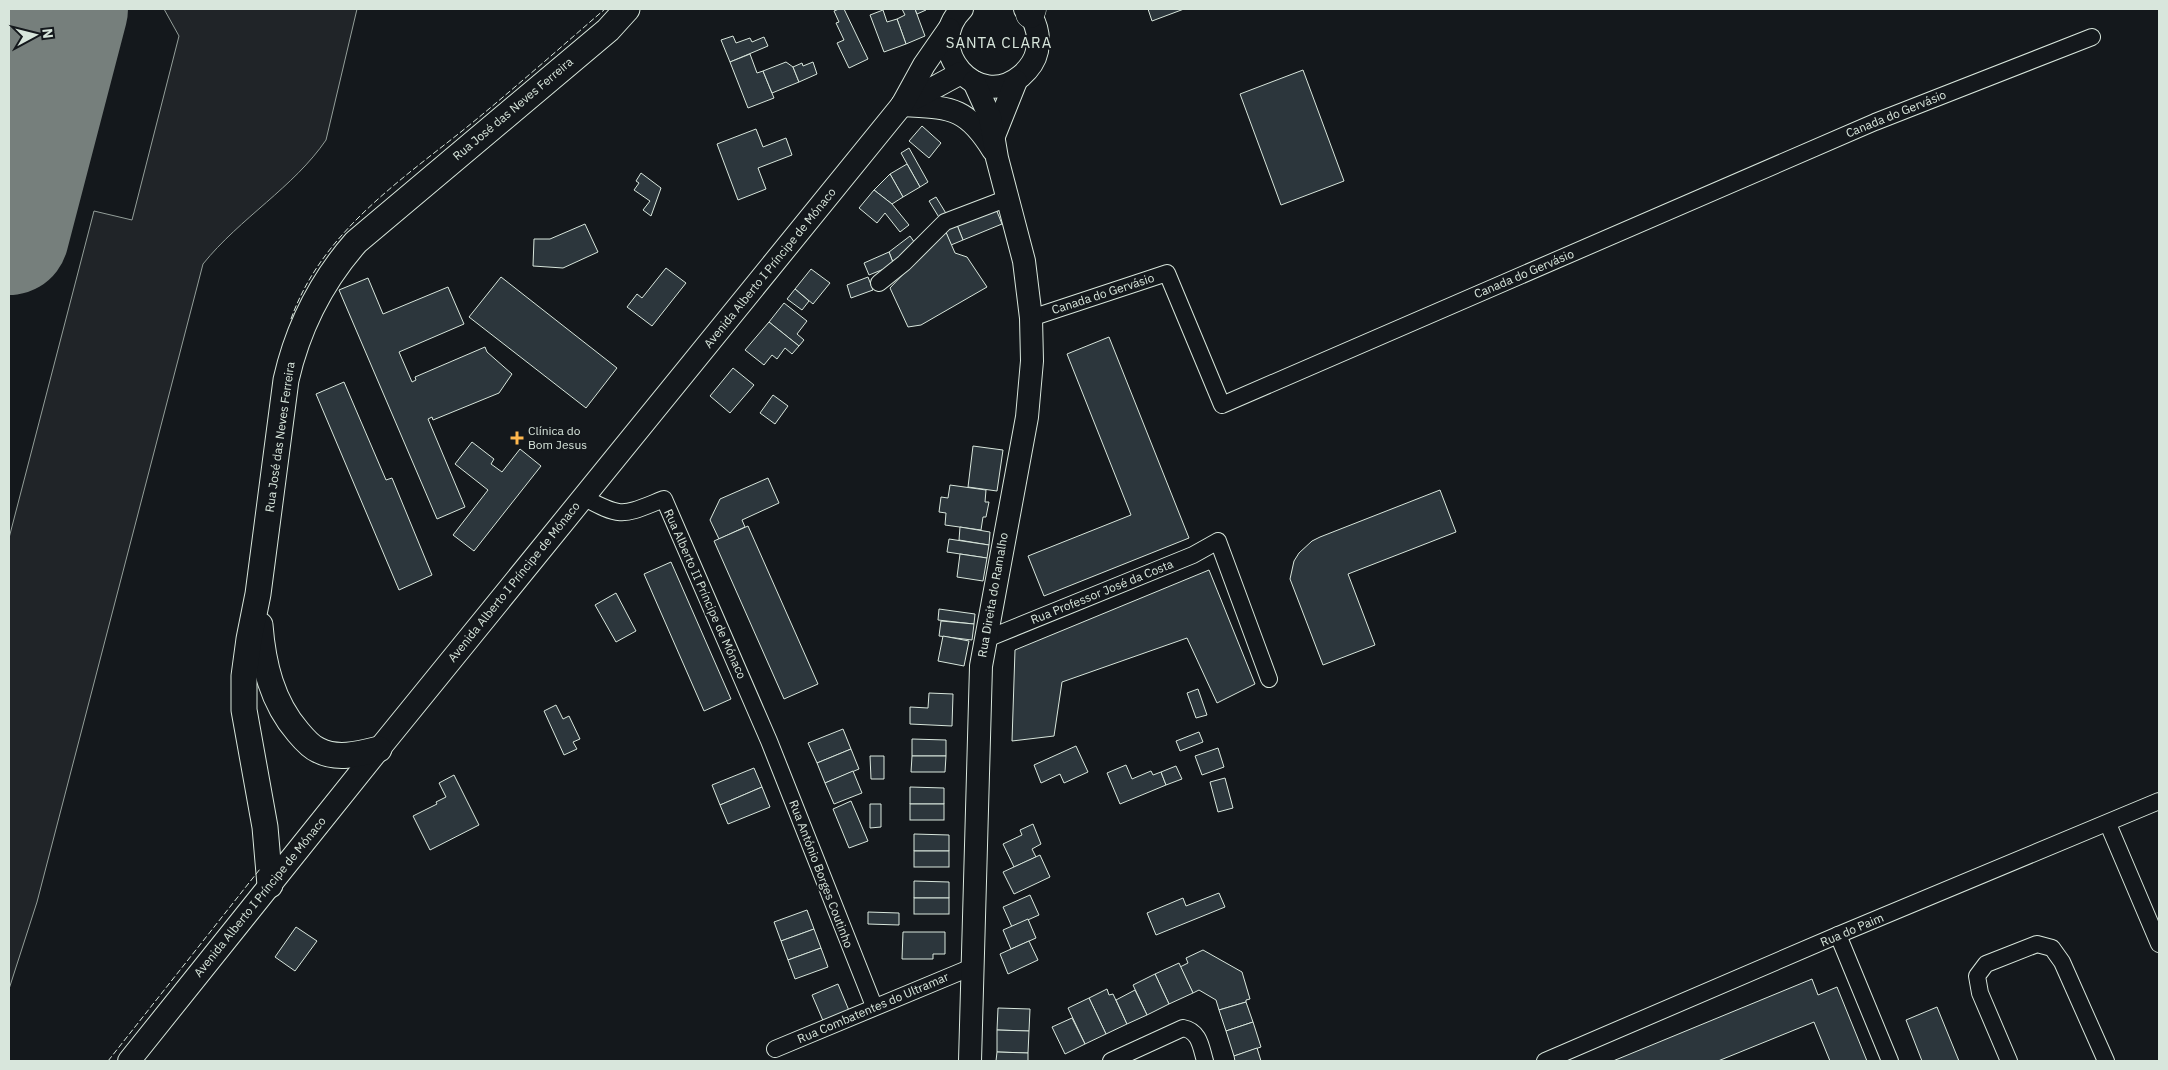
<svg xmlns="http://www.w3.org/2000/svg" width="2168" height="1070" font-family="'IBM Plex Sans',sans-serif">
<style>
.green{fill:#202428;stroke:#939e99}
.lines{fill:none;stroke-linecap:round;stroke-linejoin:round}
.runway{stroke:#767f7c;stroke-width:120}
.building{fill:#2c363c;stroke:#d8e6dc}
.street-casing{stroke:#d8e6dc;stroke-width:18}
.secondary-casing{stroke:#d8e6dc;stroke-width:24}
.primary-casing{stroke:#d8e6dc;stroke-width:27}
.highway-casing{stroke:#d8e6dc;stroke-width:29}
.street{stroke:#14181c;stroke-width:16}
.secondary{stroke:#14181c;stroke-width:22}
.primary{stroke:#14181c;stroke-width:25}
.highway{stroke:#14181c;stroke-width:28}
.fence{stroke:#d8e6dc;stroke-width:1;stroke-dasharray:6 2.5;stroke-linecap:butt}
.poi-dot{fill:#ffb74d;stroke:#14181c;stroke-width:2}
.labels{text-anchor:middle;stroke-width:4;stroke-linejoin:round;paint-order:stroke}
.street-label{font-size:12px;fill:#d8e6dc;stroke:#14181c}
.poi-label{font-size:12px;fill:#d8e6dc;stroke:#14181c;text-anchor:start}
.quarter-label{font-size:15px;letter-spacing:1px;fill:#d8e6dc;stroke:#14181c}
</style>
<rect width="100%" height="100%" fill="#14181c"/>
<path class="green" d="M 164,9 L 357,9 L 326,140 C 294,187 240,218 203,264 L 37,902 L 9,989 L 9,538 L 94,211 L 132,220 L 179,36 Z"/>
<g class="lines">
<path class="runway" d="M 9,235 L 68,9"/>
</g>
<g class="building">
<path d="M 839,9 L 844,9 L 868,59 L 849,68 L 837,43 L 844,40 L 836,23 L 839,22 L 834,11 Z"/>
<path d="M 902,9 L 915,9 L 925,36 L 906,44 L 897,19 L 905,15 Z"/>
<path d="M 915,9 L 926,9 L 926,10 L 917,14 Z"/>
<path d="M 1148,9 L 1184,9 L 1152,21 Z"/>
<path d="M 883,10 L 887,22 L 897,19 L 906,44 L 884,52 L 870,15 Z"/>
<path d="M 733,36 L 736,43 L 750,38 L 752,42 L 764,37 L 768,46 L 730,62 L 721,40 Z"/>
<path d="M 750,54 L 757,73 L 763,71 L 774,98 L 748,108 L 730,62 Z"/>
<path d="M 786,62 L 793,67 L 799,82 L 772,93 L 763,71 Z"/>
<path d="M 813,62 L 817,74 L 799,82 L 793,67 L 802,63 L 803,66 Z"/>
<path d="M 1303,70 L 1344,181 L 1281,205 L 1240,94 Z"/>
<path d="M 922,126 L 941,143 L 929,158 L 909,141 Z"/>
<path d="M 756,129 L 763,147 L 786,138 L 792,155 L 758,168 L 766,189 L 738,200 L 717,144 Z"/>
<path d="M 909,148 L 928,182 L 920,187 L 901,153 Z"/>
<path d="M 907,164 L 920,187 L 903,197 L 890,174 Z"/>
<path d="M 641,173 L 661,188 L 651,216 L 643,210 L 650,201 L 634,190 L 639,183 L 636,181 Z"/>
<path d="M 890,174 L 903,197 L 892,204 L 874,190 Z"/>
<path d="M 874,190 L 892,204 L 909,225 L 900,232 L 885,213 L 877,223 L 859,208 Z"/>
<path d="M 936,197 L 947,215 L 940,219 L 929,201 Z"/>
<path d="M 996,209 L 1002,224 L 963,240 L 957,225 Z"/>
<path d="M 585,224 L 598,252 L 563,268 L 533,266 L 534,239 L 550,239 Z"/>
<path d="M 957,225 L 963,240 L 951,245 L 945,230 Z"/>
<path d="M 945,230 L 955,253 L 967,257 L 987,287 L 921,325 L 908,327 L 890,288 Z"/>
<path d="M 910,236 L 917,246 L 894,265 L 889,252 Z"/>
<path d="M 889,252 L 894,265 L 869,275 L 864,263 Z"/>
<path d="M 666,268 L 686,283 L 652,326 L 627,307 L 637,294 L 642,298 Z"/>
<path d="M 811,269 L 830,283 L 813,304 L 795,289 Z"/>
<path d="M 501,277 L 617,368 L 586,408 L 469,317 Z"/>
<path d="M 868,277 L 873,290 L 851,298 L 847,285 Z"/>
<path d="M 368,278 L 383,314 L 448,287 L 464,324 L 399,352 L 412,382 L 416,380 L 415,377 L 485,347 L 487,352 L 512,374 L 499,393 L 433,420 L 432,417 L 428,419 L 465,507 L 437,519 L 339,290 Z"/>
<path d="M 795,289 L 809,301 L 802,310 L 787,299 Z"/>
<path d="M 784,303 L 807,321 L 797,334 L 804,340 L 799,346 L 769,322 Z"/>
<path d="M 769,322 L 799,346 L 792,354 L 785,348 L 777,359 L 772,355 L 764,365 L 745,350 Z"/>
<path d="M 1109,337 L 1189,538 L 1044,596 L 1028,556 L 1131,515 L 1067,354 Z"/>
<path d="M 733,368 L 754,385 L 730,413 L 710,396 Z"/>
<path d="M 344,382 L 386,480 L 392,478 L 432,575 L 399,590 L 316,394 Z"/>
<path d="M 773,395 L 788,406 L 775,424 L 760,413 Z"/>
<path d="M 472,442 L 494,459 L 491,464 L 502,472 L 520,449 L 541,466 L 474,551 L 453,535 L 488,490 L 455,464 Z"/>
<path d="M 973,446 L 1003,450 L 997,491 L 968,487 Z"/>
<path d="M 768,478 L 779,503 L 742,520 L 745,527 L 719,539 L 710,520 L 720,499 Z"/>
<path d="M 950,485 L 986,490 L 985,502 L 989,502 L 986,517 L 983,517 L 981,530 L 945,525 L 946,513 L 939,512 L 941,497 L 948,498 Z"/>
<path d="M 1440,490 L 1456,532 L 1348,574 L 1375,645 L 1323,665 L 1290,579 L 1294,561 L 1299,553 L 1312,541 L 1320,537 Z"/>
<path d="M 748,526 L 818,684 L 784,699 L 714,541 Z"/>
<path d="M 960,527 L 990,532 L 989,545 L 959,540 Z"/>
<path d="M 949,539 L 989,545 L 987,558 L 947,552 Z"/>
<path d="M 960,554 L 987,558 L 983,581 L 957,577 Z"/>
<path d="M 671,562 L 731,699 L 704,711 L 644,574 Z"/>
<path d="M 1209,570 L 1255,684 L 1217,703 L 1187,638 L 1062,682 L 1054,736 L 1012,741 L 1015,650 Z"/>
<path d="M 616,593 L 636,631 L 616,642 L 595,605 Z"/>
<path d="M 939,609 L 975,614 L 974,624 L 938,620 Z"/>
<path d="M 941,621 L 974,624 L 972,640 L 939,636 Z"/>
<path d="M 943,636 L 969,641 L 964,666 L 938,661 Z"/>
<path d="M 1198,689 L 1207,715 L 1196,718 L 1187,693 Z"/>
<path d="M 929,693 L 953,694 L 952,726 L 910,724 L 910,707 L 928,708 Z"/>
<path d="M 556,705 L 563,719 L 569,716 L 580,739 L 573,742 L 577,749 L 564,755 L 544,711 Z"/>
<path d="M 843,729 L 851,749 L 817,763 L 808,743 Z"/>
<path d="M 1199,732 L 1203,742 L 1180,751 L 1176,741 Z"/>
<path d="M 912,739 L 946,740 L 946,756 L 912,756 Z"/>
<path d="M 1076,746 L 1088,772 L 1064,783 L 1060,774 L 1041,783 L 1034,765 Z"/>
<path d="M 1218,748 L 1224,767 L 1202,775 L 1195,756 Z"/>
<path d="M 851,749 L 859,769 L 825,783 L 817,763 Z"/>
<path d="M 870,756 L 884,756 L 884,779 L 871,779 Z"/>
<path d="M 912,756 L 946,756 L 945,772 L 911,772 Z"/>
<path d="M 1126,765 L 1132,779 L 1151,771 L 1153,775 L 1161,772 L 1166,785 L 1120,804 L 1107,773 Z"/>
<path d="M 1176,766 L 1182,779 L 1166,785 L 1161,772 Z"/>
<path d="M 754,768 L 762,787 L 720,805 L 712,785 Z"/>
<path d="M 853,771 L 862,793 L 834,804 L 825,783 Z"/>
<path d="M 454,775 L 479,825 L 430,850 L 413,816 L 437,804 L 436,802 L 446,797 L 439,783 Z"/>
<path d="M 1225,778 L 1233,808 L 1218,812 L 1210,782 Z"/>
<path d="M 762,787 L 770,807 L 728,824 L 720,805 Z"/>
<path d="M 910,787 L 944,788 L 944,804 L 910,804 Z"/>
<path d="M 851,801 L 868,841 L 849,848 L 833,809 Z"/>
<path d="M 870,804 L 881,804 L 881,827 L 870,828 Z"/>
<rect x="910" y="804" width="34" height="16"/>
<path d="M 1033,824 L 1041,844 L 1032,849 L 1036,857 L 1014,867 L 1003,844 L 1022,835 L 1020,830 Z"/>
<path d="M 914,834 L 949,835 L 949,851 L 914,851 Z"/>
<rect x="914" y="851" width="35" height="16"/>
<path d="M 1040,855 L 1050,877 L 1014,894 L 1003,872 Z"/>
<path d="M 914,881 L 949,882 L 949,898 L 914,898 Z"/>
<path d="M 1219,893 L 1225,907 L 1156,935 L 1147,913 L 1183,898 L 1186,906 Z"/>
<path d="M 1030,895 L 1039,915 L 1012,927 L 1003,907 Z"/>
<rect x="914" y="898" width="35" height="16"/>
<path d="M 807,910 L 814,929 L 781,941 L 774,922 Z"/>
<path d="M 868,912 L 899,913 L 899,925 L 868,924 Z"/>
<path d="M 1028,919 L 1036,938 L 1011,949 L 1003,930 Z"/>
<path d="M 296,927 L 317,941 L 295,971 L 275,957 Z"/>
<path d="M 814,929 L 821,948 L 788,960 L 781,941 Z"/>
<path d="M 903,932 L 945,932 L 945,954 L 933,954 L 933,959 L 902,959 Z"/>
<path d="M 1029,941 L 1038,960 L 1008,974 L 1000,954 Z"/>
<path d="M 821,948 L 828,967 L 795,979 L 788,960 Z"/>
<path d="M 1203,950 L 1242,972 L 1250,999 L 1246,1000 L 1246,1002 L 1219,1010 L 1216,1000 L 1199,990 L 1193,993 L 1180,967 L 1188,963 L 1186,958 Z"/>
<path d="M 1179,963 L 1193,993 L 1169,1004 L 1155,974 Z"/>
<path d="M 1155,974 L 1169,1004 L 1147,1015 L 1133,985 Z"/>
<path d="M 1812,979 L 1818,995 L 1837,987 L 1867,1061 L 1830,1061 L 1814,1022 L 1718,1061 L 1613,1061 Z"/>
<path d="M 838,984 L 850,1013 L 824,1023 L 812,995 Z"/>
<path d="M 1107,989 L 1109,995 L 1113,994 L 1127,1024 L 1106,1034 L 1089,998 Z"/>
<path d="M 1135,990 L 1147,1015 L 1127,1024 L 1116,1000 Z"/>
<path d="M 1089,998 L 1106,1034 L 1085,1044 L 1068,1008 Z"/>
<path d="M 1246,1002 L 1253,1022 L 1226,1031 L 1219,1010 Z"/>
<path d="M 1937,1007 L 1959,1061 L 1922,1061 L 1906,1020 Z"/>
<path d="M 998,1008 L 1030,1009 L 1029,1031 L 997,1030 Z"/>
<path d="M 1072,1018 L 1085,1044 L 1065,1054 L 1052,1027 Z"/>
<path d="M 1253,1022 L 1261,1047 L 1234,1056 L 1226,1031 Z"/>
<path d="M 997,1030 L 1029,1031 L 1028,1053 L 997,1052 Z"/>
<path d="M 1257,1048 L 1261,1061 L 1235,1061 L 1234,1056 Z"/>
<path d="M 997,1052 L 1028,1053 L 1028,1061 L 996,1061 Z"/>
</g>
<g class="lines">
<g class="street-casing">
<g id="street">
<path d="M 879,283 L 904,263 L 945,222 L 1008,198"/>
<path d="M 1031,318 L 1167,273 L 1222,405 L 1875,122 L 2092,37"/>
<path d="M 583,497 C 623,519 623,515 664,499 L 769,741 L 874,1006"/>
<path d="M 984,640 L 1193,555 L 1218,541 L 1269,679"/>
<path d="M 2108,824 L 2159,944"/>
<path d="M 1838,935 L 1890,1061"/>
<path d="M 775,1049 L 972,967"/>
<path d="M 1111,1061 L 1183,1028 C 1200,1031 1201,1048 1205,1061"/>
<path d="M 1545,1061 L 1838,935 L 2159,801"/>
<path d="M 2009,1061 L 1980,993 L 1977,976 L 1986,964 L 2037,944 L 2052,948 L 2062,962 L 2106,1061"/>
</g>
</g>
<g class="secondary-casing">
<g id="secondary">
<path d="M 962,9 C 922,49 978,112 1021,76 C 1029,69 1035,61 1037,51 C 1040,35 1036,20 1025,9"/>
<path d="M 902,105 C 950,108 966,106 993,150"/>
<path d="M 902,105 L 961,73"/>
<path d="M 994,136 L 1016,81"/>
<path d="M 129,1061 L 379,749 L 902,105 L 924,65 L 949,29"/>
<path d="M 970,1061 L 981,666 L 1027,417 L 1032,361 L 1031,318 L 1024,261 L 997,158 L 990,117 L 974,82"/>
</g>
</g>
<g class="primary-casing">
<g id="primary">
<path d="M 260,625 C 263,664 272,702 298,732 C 303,738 311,747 318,750 C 337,760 359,754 379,749"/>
<path d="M 270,885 L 265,827 L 244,710 L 244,676 L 249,639 L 258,594 L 286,380 C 298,327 320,283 356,242 L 608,30 L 627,9"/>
</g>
</g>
<g class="highway-casing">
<path id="highway" d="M 1030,14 L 1032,9"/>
</g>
<use href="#street" class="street"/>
<use href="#secondary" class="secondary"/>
<use href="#primary" class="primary"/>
<use href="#highway" class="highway"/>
<g class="fence">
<path d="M 291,319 C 322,231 403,179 472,123 C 517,86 561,47 605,9"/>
<path d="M 108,1061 L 260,869"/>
</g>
</g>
<path class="poi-dot" d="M514.5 430.5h5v5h5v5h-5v5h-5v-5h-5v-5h5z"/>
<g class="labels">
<g class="street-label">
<text transform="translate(513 109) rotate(-40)" y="4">Rua José das Neves Ferreira</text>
<text transform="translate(1896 114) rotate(-22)" y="4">Canada do Gervásio</text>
<text transform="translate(770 268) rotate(-51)" y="4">Avenida Alberto I Príncipe de Mónaco</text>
<text transform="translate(1524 274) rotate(-23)" y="4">Canada do Gervásio</text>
<text transform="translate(1103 294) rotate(-18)" y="4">Canada do Gervásio</text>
<text transform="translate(280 437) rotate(-82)" y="4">Rua José das Neves Ferreira</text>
<text transform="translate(514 582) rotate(-51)" y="4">Avenida Alberto I Príncipe de Mónaco</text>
<text transform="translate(1102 592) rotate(-22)" y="4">Rua Professor José da Costa</text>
<text transform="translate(705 594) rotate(66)" y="4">Rua Alberto II Príncipe de Mónaco</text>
<text transform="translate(993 595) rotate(-80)" y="4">Rua Direita do Ramalho</text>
<text transform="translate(821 874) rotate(69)" y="4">Rua António Borges Coutinho</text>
<text transform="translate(260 897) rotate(-51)" y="4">Avenida Alberto I Príncipe de Mónaco</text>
<text transform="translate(1852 930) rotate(-23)" y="4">Rua do Paim</text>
<text transform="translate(873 1008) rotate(-23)" y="4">Rua Combatentes do Ultramar</text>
</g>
<g class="poi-label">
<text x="528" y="435">Clínica do<tspan x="528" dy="14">Bom Jesus</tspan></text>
</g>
<g class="quarter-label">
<text x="999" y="48">SANTA CLARA</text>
</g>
</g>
<rect width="2168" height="1070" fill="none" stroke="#d8e6dc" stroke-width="20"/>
<g transform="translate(35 35) rotate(83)" stroke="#14181c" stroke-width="4" paint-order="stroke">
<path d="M0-4L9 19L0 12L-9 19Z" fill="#d8e6dc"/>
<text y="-8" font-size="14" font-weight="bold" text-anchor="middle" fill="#d8e6dc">N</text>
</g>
</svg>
